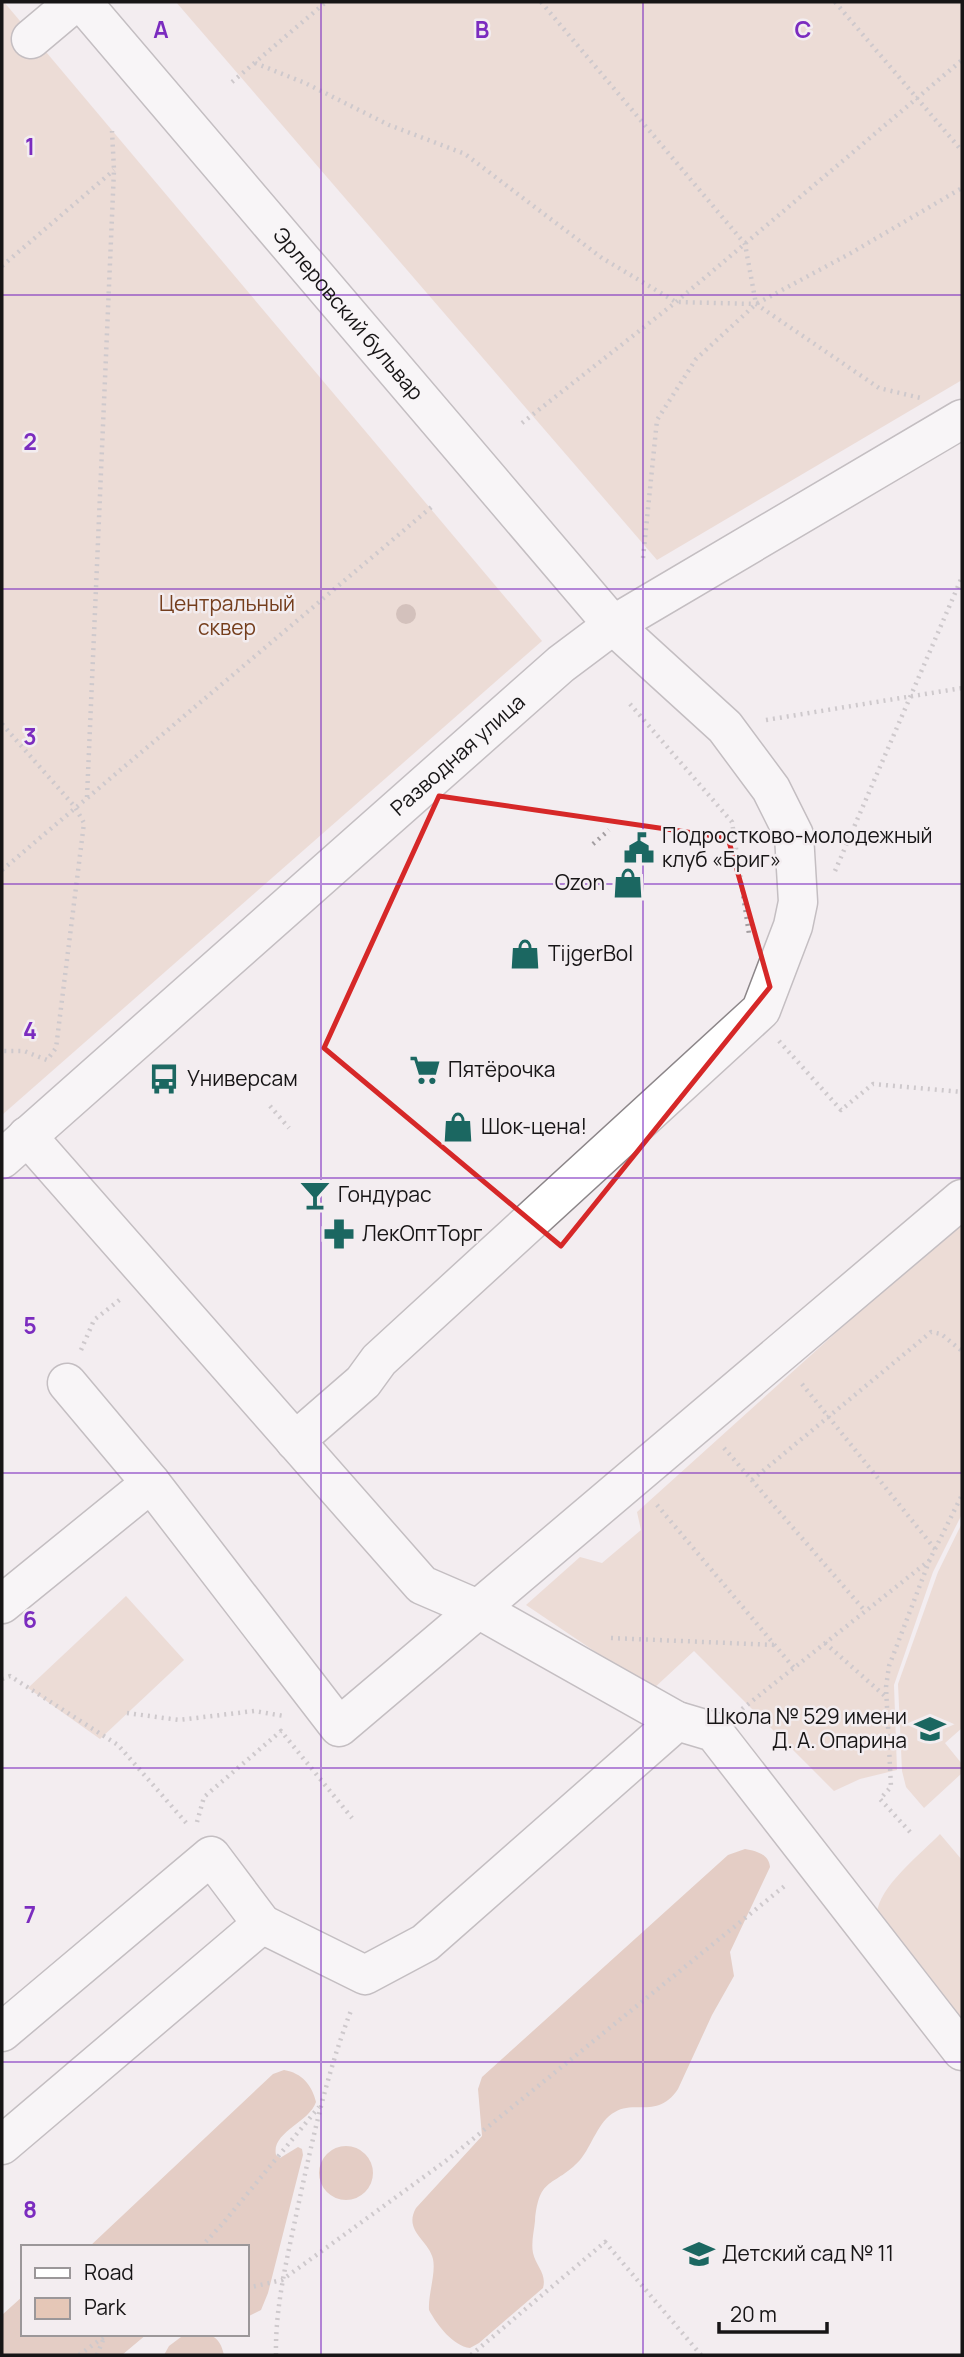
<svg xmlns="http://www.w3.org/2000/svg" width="964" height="2357" font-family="Manrope,sans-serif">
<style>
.green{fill:#e5c7b7}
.forest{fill:#d2a790}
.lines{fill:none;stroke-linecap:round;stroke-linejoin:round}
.minor-casing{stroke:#8c8689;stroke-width:41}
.path{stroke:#a39ea1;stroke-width:4.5;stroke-dasharray:2 5;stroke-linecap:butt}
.minor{stroke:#fff;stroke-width:38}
.tree{fill:#ae8d7c}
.marked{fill:none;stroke:#d62828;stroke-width:5;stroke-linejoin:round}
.grid{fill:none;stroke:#7b2cbf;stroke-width:2;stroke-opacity:0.55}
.labels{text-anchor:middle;stroke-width:5;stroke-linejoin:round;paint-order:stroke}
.street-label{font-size:21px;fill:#171516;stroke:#f3edf0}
.park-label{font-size:21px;fill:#753e1d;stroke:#f3edf0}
.poi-label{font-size:21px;fill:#171516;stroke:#f3edf0;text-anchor:start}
.grid-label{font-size:23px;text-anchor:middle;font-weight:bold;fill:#7b2cbf;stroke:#f3edf0;stroke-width:5;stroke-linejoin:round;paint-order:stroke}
</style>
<rect width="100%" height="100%" fill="#f3edf0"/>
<g class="green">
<path d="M 2,2 L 4,2 L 542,641 L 2,1115 Z"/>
<path d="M 176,2 L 962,2 L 962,380 L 657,560 Z"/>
<path d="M 962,1219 L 962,1514 L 933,1572 L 894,1685 L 897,1770 L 860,1779 L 834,1791 L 694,1651 L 652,1690 L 526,1605 L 580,1557 L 602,1563 L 641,1530 L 637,1512 Z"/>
<path d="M 962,1523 L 962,1728 L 945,1743 L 962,1764 L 962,1773 L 924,1808 L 906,1787 L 902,1771 L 898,1684 L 938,1572 Z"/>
<path d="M 126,1596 L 184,1660 L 100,1739 L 28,1688 Z"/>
<path d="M 940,1834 L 962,1860 L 962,2035 L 877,1914 C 878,1887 922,1853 940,1834 Z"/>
</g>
<g class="forest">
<path d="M 745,1849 C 756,1851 769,1854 770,1867 L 730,1952 L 734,1976 L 712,2015 L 678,2089 C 658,2119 634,2100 615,2112 C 598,2121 592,2146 580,2160 C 554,2188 539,2175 535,2221 C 534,2231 531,2243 533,2253 C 536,2266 547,2274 543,2288 L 479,2343 L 470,2348 C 453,2346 437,2325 429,2310 C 428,2294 436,2274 433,2259 C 429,2240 403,2231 416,2208 L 482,2136 L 478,2089 L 482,2077 L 728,1855 Z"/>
<path d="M 284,2070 C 302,2073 312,2085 316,2102 C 309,2123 271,2132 276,2155 L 280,2158 L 298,2147 L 302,2149 L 303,2155 L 268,2293 L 261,2310 L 247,2317 L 247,2247 L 89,2247 L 273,2074 Z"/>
<circle cx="346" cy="2173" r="27"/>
<path d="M 23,2296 L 23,2334 L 147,2334 L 122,2355 L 2,2355 L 2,2315 Z"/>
<path d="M 185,2334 C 206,2334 219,2331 224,2355 L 164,2355 L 169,2346 Z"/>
</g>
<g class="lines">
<g class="minor-casing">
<g id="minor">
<path id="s1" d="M 82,2 L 613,625 L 725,727 L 771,789 L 794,835 L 798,902 L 793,926 L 761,1010 L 379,1360 L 363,1382 L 295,1441"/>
<path d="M 31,39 L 75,2"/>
<path d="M 27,1136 L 422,1585 L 480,1610 L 677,1721 L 714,1732 L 962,2051"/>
<path id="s2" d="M 2,1159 L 561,664 L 613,625 L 962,419"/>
<path d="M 67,1383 L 151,1483"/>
<path d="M 2,1604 L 151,1483 L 339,1727 L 962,1199"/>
<path d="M 262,1924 L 365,1975 L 425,1943 L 677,1721"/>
<path d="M 2,2032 L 211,1856 L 262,1924 L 2,2145"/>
</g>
</g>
<g class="path">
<path d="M 541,2 L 745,244 L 756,304"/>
<path d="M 835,2 L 962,151"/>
<path d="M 255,63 L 305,83 L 389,125 L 465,154 L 602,258 L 676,302 L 756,304 L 879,388 L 921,398"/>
<path d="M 232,82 L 326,2"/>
<path d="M 2,266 L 114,170"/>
<path d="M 522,423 L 676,302 L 962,60"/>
<path d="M 643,558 L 657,420 L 696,359 L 756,304 L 851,253 L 962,188"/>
<path d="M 630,704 L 732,822 L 749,934"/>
<path d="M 766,720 L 962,688"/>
<path d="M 2,724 L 75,807 L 84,823 L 56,1048 L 47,1060 L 24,1051 L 2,1051"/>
<path d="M 87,797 L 114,170 L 112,131"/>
<path d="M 593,844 L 609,830"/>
<path d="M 2,870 L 435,504"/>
<path d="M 835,871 L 962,577"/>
<path d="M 779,1041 L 841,1110 L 873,1084 L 962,1092"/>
<path d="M 270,1106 L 289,1128"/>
<path d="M 81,1350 L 94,1320 L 122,1298"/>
<path d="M 802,1384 L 935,1549"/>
<path d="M 724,1448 L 865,1611"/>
<path d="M 752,1480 L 931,1332 L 941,1334 L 962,1351"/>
<path d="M 657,1505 L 794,1668"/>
<path d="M 611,1638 L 775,1645"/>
<path d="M 825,1643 L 886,1697"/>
<path d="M 2,1679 L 10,1676 L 118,1745 L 189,1826"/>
<path d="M 742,1709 L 930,1560"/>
<path d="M 127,1713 L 179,1720 L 254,1711 L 284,1716"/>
<path d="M 197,1822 L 204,1797 L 281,1731 L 352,1818"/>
<path d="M 910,1832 L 880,1799 L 891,1787 L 886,1687 L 889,1666 L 930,1559 L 962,1495"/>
<path d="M 201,2247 L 224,2222 L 319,2107"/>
<path d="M 247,2288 L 282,2280 L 447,2160 L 787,1884"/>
<path d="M 79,2355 L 108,2334"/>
<path d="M 97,2355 L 103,2340"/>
<path d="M 276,2355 C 275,2307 287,2259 297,2211 C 312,2142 326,2075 352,2008"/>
<path d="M 471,2355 L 605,2242 L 701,2355"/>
</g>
<use href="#minor" class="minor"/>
</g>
<circle class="tree" cx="406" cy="614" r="10"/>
<path d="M0 0H964V2357H0ZM 439,796 L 728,838 L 770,987 L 561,1246 L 324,1048 Z" fill="#f3edf0" fill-opacity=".55" fill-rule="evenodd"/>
<path class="marked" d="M 439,796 L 728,838 L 770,987 L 561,1246 L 324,1048 Z"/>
<path class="grid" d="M 321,2 L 321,2355M 643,2 L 643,2355M 2,295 L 962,295M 2,589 L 962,589M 2,884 L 962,884M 2,1178 L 962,1178M 2,1473 L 962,1473M 2,1768 L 962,1768M 2,2062 L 962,2062"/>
<defs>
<g id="civic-bare" transform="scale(2.415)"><path d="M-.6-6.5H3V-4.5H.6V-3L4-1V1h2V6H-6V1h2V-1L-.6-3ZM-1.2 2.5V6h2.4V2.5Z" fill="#1b6761" stroke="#f3edf0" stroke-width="2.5" paint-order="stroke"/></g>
<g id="shop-bare" transform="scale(2.415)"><path d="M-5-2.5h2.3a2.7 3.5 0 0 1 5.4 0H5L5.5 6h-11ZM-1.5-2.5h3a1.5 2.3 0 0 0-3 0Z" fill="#1b6761" stroke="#f3edf0" stroke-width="2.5" paint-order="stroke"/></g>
<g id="supermarket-bare" transform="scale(2.415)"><path d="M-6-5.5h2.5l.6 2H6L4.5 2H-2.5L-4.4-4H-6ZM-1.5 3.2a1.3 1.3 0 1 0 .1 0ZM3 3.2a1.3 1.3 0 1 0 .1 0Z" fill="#1b6761" stroke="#f3edf0" stroke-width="2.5" paint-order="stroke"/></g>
<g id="bus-bare" transform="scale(2.415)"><path d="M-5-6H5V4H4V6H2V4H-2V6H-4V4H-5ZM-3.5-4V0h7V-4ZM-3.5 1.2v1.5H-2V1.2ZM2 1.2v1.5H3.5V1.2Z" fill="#1b6761" stroke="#f3edf0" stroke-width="2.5" paint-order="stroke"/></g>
<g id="bar-bare" transform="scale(2.415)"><path d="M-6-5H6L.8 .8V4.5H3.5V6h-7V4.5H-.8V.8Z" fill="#1b6761" stroke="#f3edf0" stroke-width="2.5" paint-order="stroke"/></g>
<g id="pharmacy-bare" transform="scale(2.415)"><path d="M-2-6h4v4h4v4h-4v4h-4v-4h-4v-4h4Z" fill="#1b6761" stroke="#f3edf0" stroke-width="2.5" paint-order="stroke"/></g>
<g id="school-bare" transform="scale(2.415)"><path d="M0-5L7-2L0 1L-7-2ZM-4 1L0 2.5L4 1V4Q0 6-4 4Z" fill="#1b6761" stroke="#f3edf0" stroke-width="2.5" paint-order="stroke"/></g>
</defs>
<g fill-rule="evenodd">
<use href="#civic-bare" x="639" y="848"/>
<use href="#shop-bare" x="628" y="883"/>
<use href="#shop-bare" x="525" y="954"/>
<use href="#supermarket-bare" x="425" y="1070"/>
<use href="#bus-bare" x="164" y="1079"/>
<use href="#shop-bare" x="458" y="1127"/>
<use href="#bar-bare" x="315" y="1195"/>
<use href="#pharmacy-bare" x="339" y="1234"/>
<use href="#school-bare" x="930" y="1729"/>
<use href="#school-bare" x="699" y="2254"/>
</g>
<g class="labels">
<g class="street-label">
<text dy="7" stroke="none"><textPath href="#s1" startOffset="410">Эрлеровский бульвар</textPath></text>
<text dy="7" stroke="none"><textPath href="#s2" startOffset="609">Разводная улица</textPath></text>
</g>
<g class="park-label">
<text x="227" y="611">Центральный<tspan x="227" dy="24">сквер</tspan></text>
</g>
<g class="poi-label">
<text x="662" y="843">Подростково-молодежный<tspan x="662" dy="24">клуб «Бриг»</tspan></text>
<text x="605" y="890" text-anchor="end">Ozon</text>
<text x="548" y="961">TijgerBol</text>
<text x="448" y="1077">Пятёрочка</text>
<text x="187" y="1086">Универсам</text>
<text x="481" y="1134">Шок-цена!</text>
<text x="338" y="1202">Гондурас</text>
<text x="362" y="1241">ЛекОптТорг</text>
<text x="907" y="1724" text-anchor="end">Школа № 529 имени<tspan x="907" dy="24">Д. А. Опарина</tspan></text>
<text x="722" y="2261">Детский сад № 11</text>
</g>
</g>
<g class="grid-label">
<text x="161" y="38">A</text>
<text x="482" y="38">B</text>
<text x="803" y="38">C</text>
<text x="30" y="155">1</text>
<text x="30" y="450">2</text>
<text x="30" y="745">3</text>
<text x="30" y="1039">4</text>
<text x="30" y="1334">5</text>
<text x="30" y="1628">6</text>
<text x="30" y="1923">7</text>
<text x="30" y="2218">8</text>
</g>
<rect width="964" height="2357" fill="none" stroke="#171516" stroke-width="7"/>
<rect x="21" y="2245" width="228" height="91" fill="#f3edf0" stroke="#9b9799" stroke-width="2"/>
<rect x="35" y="2268" width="35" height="10" fill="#ffffff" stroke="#9b9799" stroke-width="2"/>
<text x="84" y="2280" font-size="21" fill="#171516">Road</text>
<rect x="35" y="2298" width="35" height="21" fill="#e5c7b7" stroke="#9b9799" stroke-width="2"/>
<text x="84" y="2315" font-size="21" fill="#171516">Park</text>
<path d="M719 2322v10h108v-10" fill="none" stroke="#171516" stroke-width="3.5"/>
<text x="730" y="2322" font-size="21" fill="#171516" stroke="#f3edf0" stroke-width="5" paint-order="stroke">20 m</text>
</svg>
